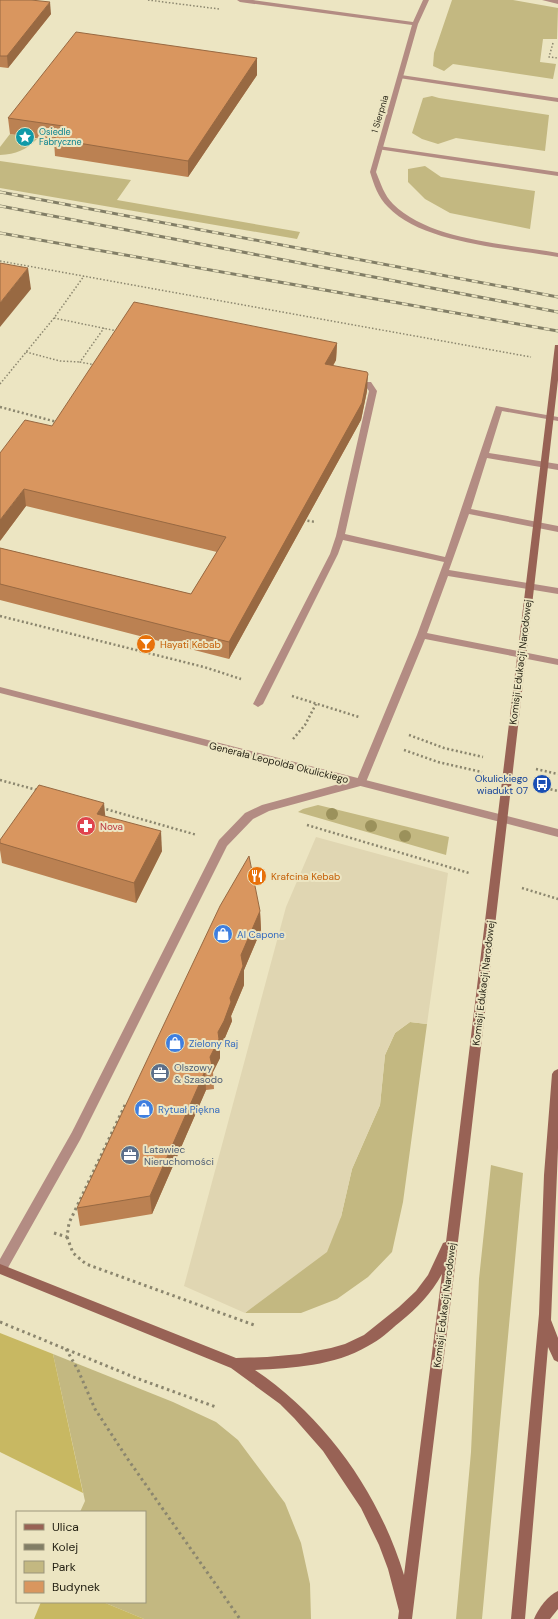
<svg xmlns="http://www.w3.org/2000/svg" width="558" height="1619" font-family="'DM Sans',sans-serif">
<style>
.green{fill:#c3b881}
.forest{fill:#c8b862}
.sand{fill:#e0d6b2}
.lines{fill:none;stroke-linecap:round;stroke-linejoin:round}
.path-far2{stroke:#8b866e;stroke-width:1.5;stroke-dasharray:1.5 2;stroke-linecap:butt}
.path-far1{stroke:#8b866e;stroke-width:2.5;stroke-dasharray:2 2.5;stroke-linecap:butt}
.path{stroke:#8b866e;stroke-width:3;stroke-dasharray:2.5 3.5;stroke-linecap:butt}
.service{fill:#b38c83;fill-rule:evenodd}
.minor{fill:#b38c83;fill-rule:evenodd}
.tertiary{fill:#b38c83;fill-rule:evenodd}
.secondary{fill:#986255;fill-rule:evenodd}
.rail-casing{stroke:#827e66;stroke-width:3}
.rail{stroke:#ece5c2;stroke-width:2;stroke-dasharray:6;stroke-linecap:butt}
.tree{fill:#9b915b}
.wall{fill:#bb8152}
.shaded-wall{fill:#986942}
.building{fill:#d9965f;stroke:#986942}
.labels{text-anchor:middle;stroke-width:4;stroke-linejoin:round;paint-order:stroke}
.far-street-label{font-size:9px;fill:#211e11;stroke:#ece5c2}
.far-culture-label{font-size:9px;fill:#0d838f;stroke:#ece5c2;text-anchor:start}
.food-label{font-size:10px;fill:#c56008;stroke:#ece5c2;text-anchor:start}
.street-label{font-size:10px;fill:#211e11;stroke:#ece5c2}
.transit-label{font-size:10px;fill:#164399;stroke:#ece5c2;text-anchor:end}
.health-label{font-size:10px;fill:#be3a42;stroke:#ece5c2;text-anchor:start}
.shop-label{font-size:10px;fill:#366cbe;stroke:#ece5c2;text-anchor:start}
.service-label{font-size:10px;fill:#4e5e75;stroke:#ece5c2;text-anchor:start}
</style>
<rect width="100%" height="100%" fill="#ece5c2"/>
<g class="green">
<path d="M 452,0 L 513,0 L 558,8 L 557,39 L 543,39 L 540,62 L 556,64 L 553,79 L 453,64 L 444,71 L 433,66 L 434,53 Z"/>
<path d="M 432,96 L 439,98 L 549,115 L 545,151 L 456,138 L 438,144 L 422,139 L 412,133 L 423,98 Z"/>
<path d="M 10,134 L 37,139 C 26,150 16,154 0,155 L 0,147 Z"/>
<path d="M 0,161 L 131,180 L 117,200 L 300,232 L 297,239 L 0,188 Z"/>
<path d="M 425,166 L 441,177 L 535,191 L 530,229 L 450,213 L 425,199 L 408,182 L 408,169 Z"/>
<path d="M 318,805 L 449,837 L 446,855 L 298,812 L 303,809 Z"/>
<path d="M 410,1022 L 427,1024 L 403,1202 L 392,1252 L 368,1277 L 337,1299 L 301,1313 L 245,1313 L 341,1217 L 352,1169 L 380,1105 L 385,1055 L 395,1033 Z"/>
<path d="M 491,1165 L 523,1173 L 482,1619 L 456,1619 L 471,1452 L 479,1279 Z"/>
<path d="M 53,1354 L 173,1402 L 216,1422 L 238,1440 L 285,1503 L 301,1543 L 310,1584 L 311,1619 L 144,1619 L 103,1602 L 145,1602 L 145,1512 L 80,1512 L 85,1501 Z"/>
</g>
<g class="forest">
<path d="M 0,1333 L 53,1354 L 83,1493 L 0,1452 Z"/>
<path d="M 41,1602 L 103,1602 L 144,1619 L 34,1619 Z"/>
</g>
<path class="sand" d="M 316,837 L 448,873 L 427,1024 L 410,1022 L 395,1033 L 385,1055 L 380,1105 L 352,1169 L 341,1217 L 327,1252 L 245,1313 L 184,1286 L 286,907 Z"/>
<g class="lines">
<g class="path-far2">
<path d="M 148,0 L 219,9"/>
<path d="M 553,43 L 549,57 L 558,58"/>
<path d="M 0,261 L 531,357"/>
<path d="M 54,318 L 117,331"/>
<path d="M 26,352 L 60,361 L 80,362"/>
<path d="M 95,365 L 80,362 L 104,328"/>
<path d="M 0,384 L 54,318 L 84,276"/>
</g>
<g class="path-far1">
<path d="M 0,407 L 57,422"/>
<path d="M 303,520 L 316,522"/>
<path d="M 0,616 L 204,667 L 241,679"/>
<path d="M 292,696 L 359,717"/>
<path d="M 409,735 L 444,748 L 483,757"/>
<path d="M 293,739 L 305,725 L 316,704"/>
<path d="M 404,750 L 438,762 L 482,772"/>
<path d="M 536,769 L 558,774"/>
<path d="M 0,780 L 37,790"/>
<path d="M 533,785 L 558,791"/>
<path d="M 102,808 L 197,835"/>
<path d="M 307,825 L 469,873"/>
<path d="M 522,888 L 558,899"/>
</g>
<g class="path">
<path d="M 54,1233 L 67,1237 L 69,1223 L 125,1105"/>
<path d="M 67,1237 L 73,1253 L 86,1264 L 254,1325"/>
<path d="M 0,1322 L 136,1378 L 216,1407"/>
<path d="M 66,1349 L 78,1370 L 95,1409 L 127,1458 L 240,1619"/>
</g>
<g class="service">
<path d="M 542,0 L 558,0 L 558,4 Z"/>
<path d="M 401,75 L 558,98 L 558,102 L 399,78 L 399,76 Z"/>
<path d="M 379,146 L 558,172 L 558,176 L 377,149 L 377,147 Z"/>
<path d="M 365,382 L 371,382 L 377,391 L 345,534 L 445,557 L 496,406 L 558,417 L 558,421 L 502,411 L 489,453 L 558,464 L 558,470 L 487,458 L 471,509 L 558,526 L 558,532 L 469,514 L 449,570 L 558,588 L 558,594 L 448,576 L 427,633 L 558,659 L 558,665 L 425,639 L 366,782 L 361,786 L 356,782 L 417,635 L 444,562 L 343,540 L 338,554 L 263,704 L 258,707 L 253,704 L 330,554 L 336,536 L 369,391 L 364,384 Z"/>
</g>
<g class="minor">
<path d="M 237,0 L 253,0 L 413,22 L 423,0 L 429,0 L 418,24 L 376,172 C 381,184 384,195 393,204 C 430,241 509,244 558,253 L 558,257 C 509,248 423,244 388,207 C 378,197 374,185 370,172 L 412,25 L 240,2 Z"/>
<path d="M 361,778 L 364,779 L 366,782 L 364,785 L 269,811 L 253,819 L 227,846 L 80,1140 L 5,1273 L 0,1274 L 0,1259 L 72,1132 L 219,840 L 245,813 L 262,805 Z"/>
</g>
<path class="tertiary" d="M 0,687 L 558,829 L 558,837 L 0,693 Z"/>
<g class="secondary">
<path d="M 555,345 L 558,345 L 558,380 L 469,1151 L 412,1619 L 398,1619 L 399,1611 L 388,1569 L 379,1545 L 361,1508 L 323,1451 L 294,1418 L 280,1404 L 231,1368 L 0,1274 L 0,1264 L 236,1358 L 267,1357 L 300,1354 L 331,1348 L 345,1344 L 364,1335 L 399,1307 L 416,1291 L 428,1275 L 443,1243 L 446,1242 ZM 442,1274 L 404,1575 C 379,1493 326,1418 255,1370 C 293,1368 334,1366 368,1346 C 380,1340 389,1331 400,1322 C 417,1308 431,1294 442,1274 Z"/>
<path d="M 558,1069 L 558,1148 L 551,1320 L 558,1338 L 558,1362 L 554,1360 L 548,1347 L 525,1619 L 511,1619 L 539,1314 L 544,1175 L 552,1074 L 554,1071 Z"/>
<path d="M 558,1591 L 558,1609 L 550,1619 L 534,1619 C 538,1609 548,1595 558,1591 Z"/>
</g>
<g class="rail-casing">
<g id="rail">
<path d="M 0,192 L 558,297"/>
<path d="M 0,206 L 558,312"/>
<path d="M 0,233 L 558,331"/>
</g>
</g>
<use href="#rail" class="rail"/>
</g>
<g class="tree">
<circle cx="332" cy="814" r="6"/>
<circle cx="371" cy="826" r="6"/>
<circle cx="405" cy="836" r="6"/>
</g>
<g class="wall">
<path d="M 0,0 L 51,14 L 8,68 L 0,67 Z"/>
<path d="M 257,58 L 257,75 L 188,177 L 55,156 L 54,141 L 10,134 L 8,118 Z"/>
<path d="M 337,343 L 336,360 L 333,366 L 367,391 L 361,420 L 229,659 L 0,600 L 0,548 L 191,594 L 217,552 L 26,506 L 0,541 L 52,426 Z"/>
<path d="M 105,816 L 162,851 L 136,903 L 2,863 L 0,850 L 0,840 Z"/>
<path d="M 260,911 L 261,930 L 244,970 L 244,985 L 231,1016 L 232,1021 L 224,1040 L 220,1049 L 220,1058 L 213,1072 L 214,1089 L 206,1090 L 152,1214 L 80,1226 L 77,1208 Z"/>
</g>
<g class="shaded-wall">
<path d="M 50,2 L 51,14 L 8,68 L 7,56 Z"/>
<path d="M 257,58 L 257,75 L 188,177 L 188,161 Z"/>
<path d="M 28,268 L 31,289 L 0,327 L 0,303 Z"/>
<path d="M 337,343 L 336,360 L 324,381 L 325,364 Z"/>
<path d="M 368,374 L 367,391 L 361,420 L 229,659 L 229,642 Z"/>
<path d="M 24,489 L 26,506 L 0,541 L 0,520 Z"/>
<path d="M 104,803 L 106,823 L 97,814 Z"/>
<path d="M 161,831 L 162,851 L 136,903 L 134,883 Z"/>
<path d="M 260,911 L 261,930 L 244,970 L 244,985 L 231,1016 L 232,1021 L 224,1040 L 220,1049 L 220,1058 L 213,1072 L 210,1057 L 218,1032 L 230,998 L 241,955 Z"/>
<path d="M 205,1071 L 206,1090 L 152,1214 L 150,1196 Z"/>
</g>
<g class="building">
<path d="M 0,0 L 31,0 L 50,2 L 7,56 L 0,56 Z"/>
<path d="M 76,32 L 257,58 L 188,161 L 54,139 L 63,126 L 8,118 Z"/>
<path d="M 0,263 L 28,268 L 0,303 Z"/>
<path d="M 134,302 L 337,343 L 325,364 L 367,372 L 368,374 L 362,403 L 229,642 L 0,584 L 0,548 L 191,594 L 226,537 L 24,489 L 0,520 L 0,453 L 25,420 L 52,426 Z"/>
<path d="M 39,785 L 104,803 L 97,814 L 161,831 L 134,883 L 0,843 L 0,840 Z"/>
<path d="M 249,856 L 260,911 L 241,955 L 243,966 L 230,998 L 231,1002 L 224,1021 L 218,1032 L 219,1039 L 210,1057 L 213,1070 L 205,1071 L 150,1196 L 77,1208 L 220,906 Z"/>
</g>
<defs>
<g id="sight-disc" transform="scale(1)"><circle r="9.5" fill="#0f9aa8" stroke="#ece5c2"/><path d="M0-6L1.8-2.2L6-1.7L2.9 1.2L3.7 5.4L0 3.3L-3.7 5.4L-2.9 1.2L-6-1.7L-1.8-2.2Z" fill="#fff"/></g>
<g id="bar-disc" transform="scale(1)"><circle r="9.5" fill="#e8710a" stroke="#ece5c2"/><path d="M-6-5H6L.8 .8V4.5H3.5V6h-7V4.5H-.8V.8Z" fill="#fff"/></g>
<g id="bus-disc" transform="scale(1)"><circle r="9.5" fill="#1a4fb4" stroke="#ece5c2"/><path d="M-5-6H5V4H4V6H2V4H-2V6H-4V4H-5ZM-3.5-4V0h7V-4ZM-3.5 1.2v1.5H-2V1.2ZM2 1.2v1.5H3.5V1.2Z" fill="#fff"/></g>
<g id="pharmacy-disc" transform="scale(1)"><circle r="9.5" fill="#e0444e" stroke="#ece5c2"/><path d="M-2-6h4v4h4v4h-4v4h-4v-4h-4v-4h4Z" fill="#fff"/></g>
<g id="restaurant-disc" transform="scale(1)"><circle r="9.5" fill="#e8710a" stroke="#ece5c2"/><path d="M-5-6h1v4h1v-4h1v4h1v-4h1v5L-1.5 .5V6h-2V.5L-5-1ZM5-6V6H3V1.5H1.5Q1.5-4 5-6Z" fill="#fff"/></g>
<g id="shop-disc" transform="scale(1)"><circle r="9.5" fill="#3f7fe0" stroke="#ece5c2"/><path d="M-5-2.5h2.3a2.7 3.5 0 0 1 5.4 0H5L5.5 6h-11ZM-1.5-2.5h3a1.5 2.3 0 0 0-3 0Z" fill="#fff"/></g>
<g id="office-disc" transform="scale(1)"><circle r="9.5" fill="#5c6f8a" stroke="#ece5c2"/><path d="M-6-3h4V-5.5h4V-3h4V5H-6ZM-1-4.5V-3h2v-1.5ZM-6 0V1H6V0Z" fill="#fff"/></g>
</defs>
<g fill-rule="evenodd">
<use href="#sight-disc" x="25" y="137"/>
<use href="#bar-disc" x="146" y="644"/>
<use href="#bus-disc" x="542" y="784"/>
<use href="#pharmacy-disc" x="86" y="826"/>
<use href="#restaurant-disc" x="257" y="876"/>
<use href="#shop-disc" x="223" y="934"/>
<use href="#shop-disc" x="175" y="1043"/>
<use href="#office-disc" x="160" y="1073"/>
<use href="#shop-disc" x="144" y="1109"/>
<use href="#office-disc" x="130" y="1155"/>
</g>
<g class="labels">
<g class="far-street-label">
<text transform="translate(380 114) rotate(-73)" y="3">1 Sierpnia</text>
</g>
<g class="far-culture-label">
<text x="39" y="135">Osiedle<tspan x="39" dy="10">Fabryczne</tspan></text>
</g>
<g class="food-label">
<text x="160" y="648">Hayati Kebab</text>
<text x="271" y="880">Krafcina Kebab</text>
</g>
<g class="street-label">
<text transform="translate(520 662) rotate(-83)" y="4">Komisji Edukacji Narodowej</text>
<text transform="translate(279 762) rotate(14)" y="4">Generała Leopolda Okulickiego</text>
<text transform="translate(483 983) rotate(-83)" y="4">Komisji Edukacji Narodowej</text>
<text transform="translate(444 1305) rotate(-83)" y="4">Komisji Edukacji Narodowej</text>
</g>
<g class="transit-label">
<text x="528" y="782">Okulickiego<tspan x="528" dy="12">wiadukt 07</tspan></text>
</g>
<g class="health-label">
<text x="100" y="830">Nova</text>
</g>
<g class="shop-label">
<text x="237" y="938">Al Capone</text>
<text x="189" y="1047">Zielony Raj</text>
<text x="158" y="1113">Rytuał Piękna</text>
</g>
<g class="service-label">
<text x="174" y="1071">Olszowy<tspan x="174" dy="12">&amp; Szasodo</tspan></text>
<text x="144" y="1153">Latawiec<tspan x="144" dy="12">Nieruchomości</tspan></text>
</g>
</g>
<rect x="16" y="1511" width="130" height="92" fill="#ece5c2" stroke="#9b957b"/>
<rect x="24" y="1524" width="20" height="6" fill="#986255" stroke="#9b957b"/>
<text x="52" y="1531" font-size="12" fill="#211e11">Ulica</text>
<rect x="24" y="1544" width="20" height="6" fill="#827e66" stroke="#9b957b"/>
<text x="52" y="1551" font-size="12" fill="#211e11">Kolej</text>
<rect x="24" y="1561" width="20" height="12" fill="#c3b881" stroke="#9b957b"/>
<text x="52" y="1571" font-size="12" fill="#211e11">Park</text>
<rect x="24" y="1581" width="20" height="12" fill="#d9965f" stroke="#9b957b"/>
<text x="52" y="1591" font-size="12" fill="#211e11">Budynek</text>
</svg>
